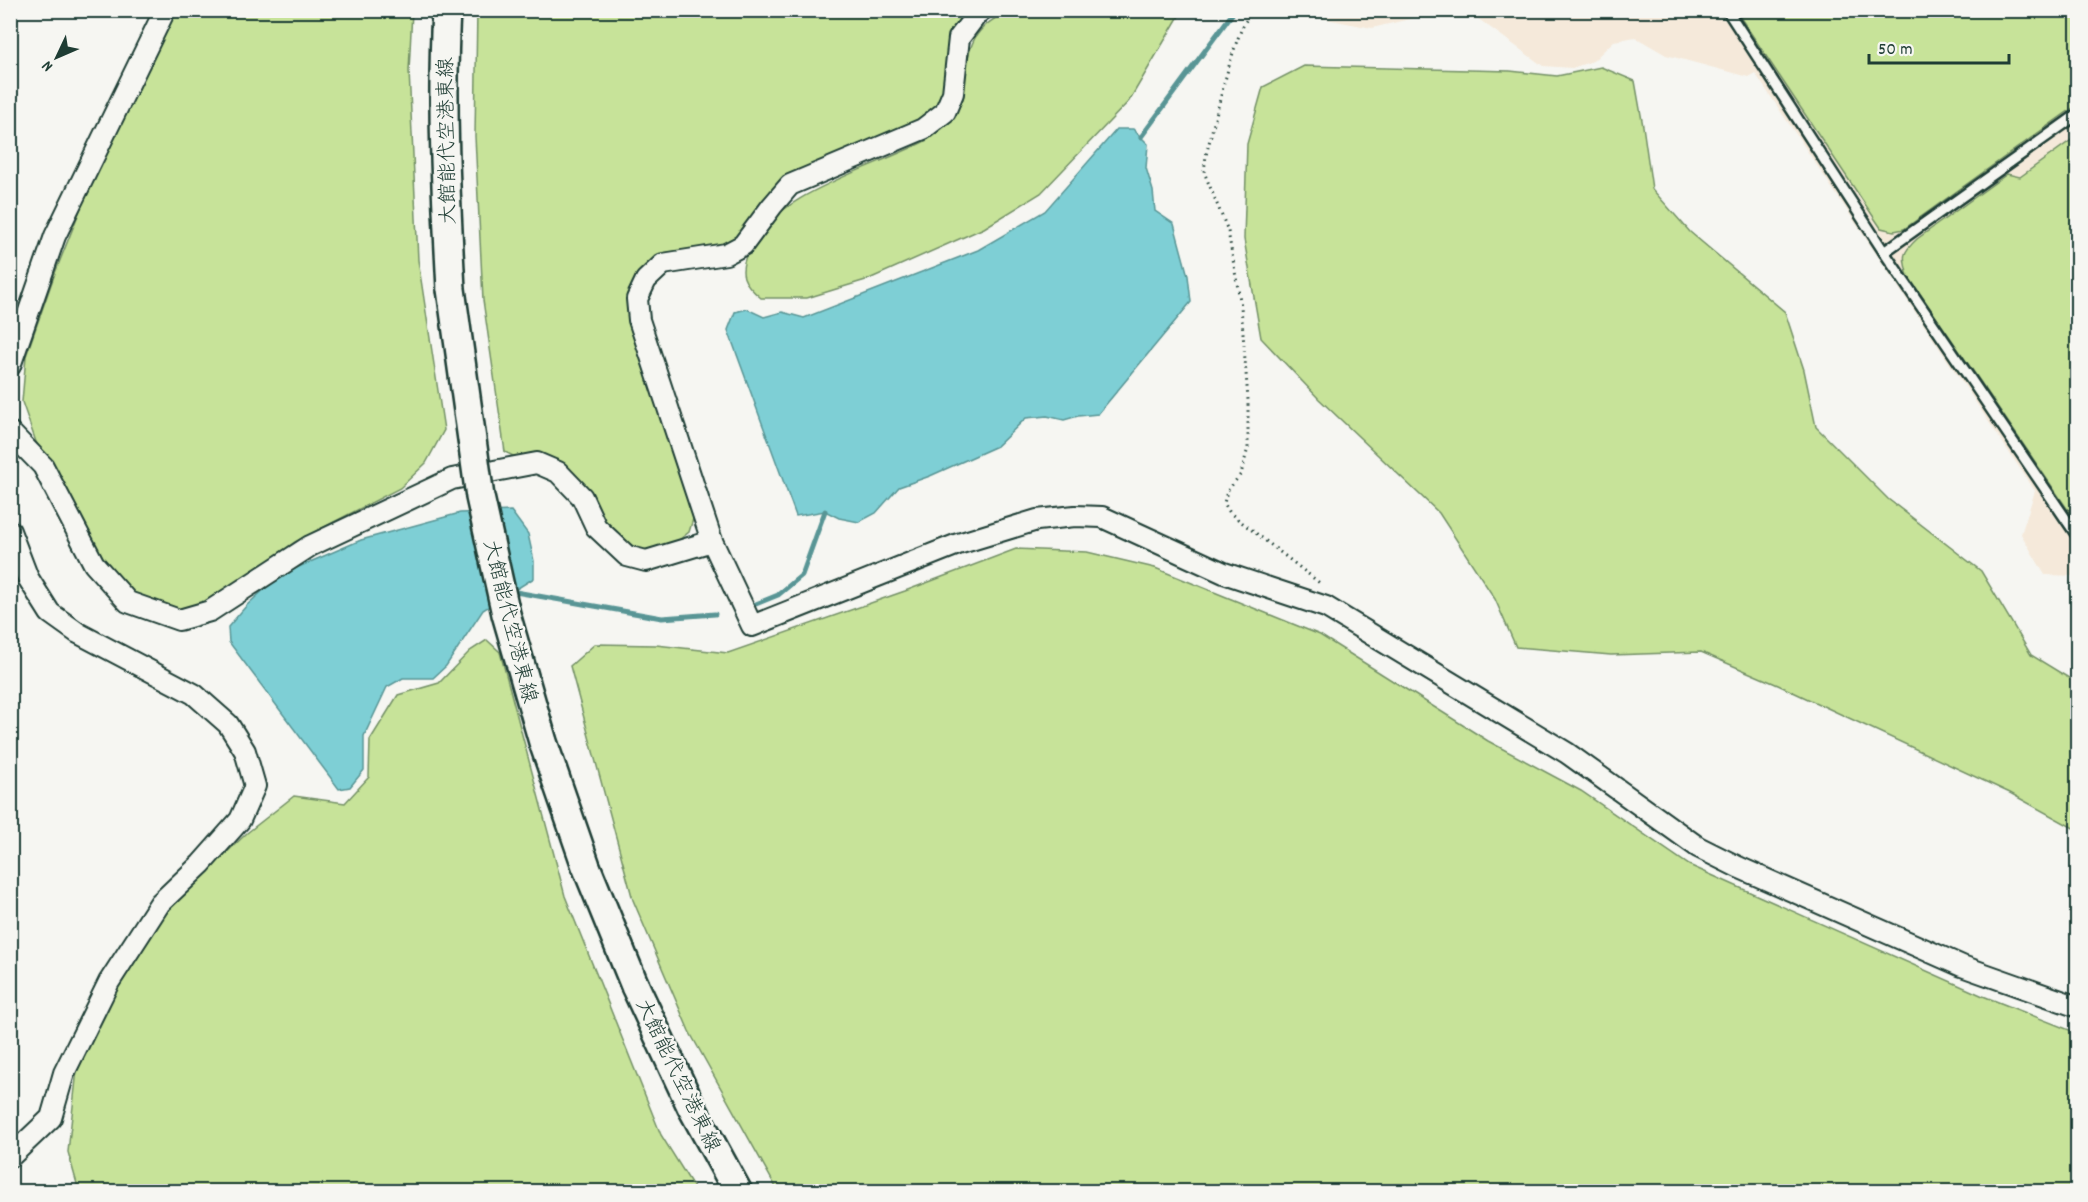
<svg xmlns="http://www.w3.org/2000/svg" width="2088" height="1202" font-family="Dekko,'Klee One',sans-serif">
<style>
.built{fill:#f5e9da}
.green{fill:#c7e399;stroke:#739066;stroke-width:1.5}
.water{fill:#7ecfd5;stroke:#589595;stroke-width:1.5}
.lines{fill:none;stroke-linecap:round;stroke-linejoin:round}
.stream{stroke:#589595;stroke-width:5}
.lane-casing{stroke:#1f3d34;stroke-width:14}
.street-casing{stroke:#1f3d34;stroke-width:24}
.secondary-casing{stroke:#1f3d34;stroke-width:32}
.path{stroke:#1f3d34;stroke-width:3;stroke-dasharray:1.5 4.5;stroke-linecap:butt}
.lane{stroke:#f6f6f2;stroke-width:9}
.street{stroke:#f6f6f2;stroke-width:20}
.secondary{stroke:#f6f6f2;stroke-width:27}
.secondary-bridge-casing{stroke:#1f3d34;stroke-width:32;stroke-linecap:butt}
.secondary-bridge{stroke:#f6f6f2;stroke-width:27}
.labels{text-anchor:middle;stroke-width:5;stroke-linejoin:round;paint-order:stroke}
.street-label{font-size:21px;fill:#1f3d34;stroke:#f6f6f2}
</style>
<rect width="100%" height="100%" fill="#f6f6f2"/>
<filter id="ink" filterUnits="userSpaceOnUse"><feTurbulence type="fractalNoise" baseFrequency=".0167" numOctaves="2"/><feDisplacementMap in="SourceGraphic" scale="12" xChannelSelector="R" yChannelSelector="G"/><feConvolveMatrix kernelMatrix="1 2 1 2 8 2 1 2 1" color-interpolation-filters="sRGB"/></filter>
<g filter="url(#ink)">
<g class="built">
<path d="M 1285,11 L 1443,11 L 1372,28 Z"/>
<path d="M 1461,11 L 2077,11 L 2077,576 L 2045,575 L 2021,534 L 2035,491 L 1755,73 L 1748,77 L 1666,55 L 1635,37 L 1614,41 L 1593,61 L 1572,68 L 1543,66 L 1473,15 Z"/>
</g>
<g class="green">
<path d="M 1011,10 L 1182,11 L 1129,101 L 1041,193 L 984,228 L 869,279 L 807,298 L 761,298 C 743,283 738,274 748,251 C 774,192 873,169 927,140 C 937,134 959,111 963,99 C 965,92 965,83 965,76 C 969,40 977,25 1011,10 Z"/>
<path d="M 173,11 L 412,11 L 409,71 L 418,260 L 444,430 L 426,463 L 400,488 L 295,542 L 210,602 L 176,610 L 134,596 L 102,563 L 61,480 L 36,442 L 22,402 L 26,356 L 55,273 L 90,185 Z"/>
<path d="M 477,11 L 970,11 L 945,96 L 934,113 L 909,128 L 785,180 L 738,238 L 722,248 L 638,277 L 694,516 L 689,532 L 670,547 L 645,552 L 623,541 L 600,518 L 560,465 L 532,453 L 515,457 L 505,452 L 483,300 L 475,136 Z"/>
<path d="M 1736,11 L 2073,11 L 2078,17 L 2077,105 L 1904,229 L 1894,231 L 1881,228 Z"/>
<path d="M 1304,66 L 1510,71 L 1557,76 L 1601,67 L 1635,81 L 1643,126 L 1652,189 L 1690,232 L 1785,312 L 1804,370 L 1816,427 L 1888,499 L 1981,571 L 2031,655 L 2077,683 L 2077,830 L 2010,793 L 1778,685 L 1701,652 L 1611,655 L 1516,647 L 1495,599 L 1439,513 L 1319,399 L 1261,338 L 1244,239 L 1247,144 L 1263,87 Z"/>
<path d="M 2077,136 L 2077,523 L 1908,276 C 1902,256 1902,253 1917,239 L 2007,174 L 2020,177 Z"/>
<path d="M 1016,549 L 1087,552 L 1155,568 L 1320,635 L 1488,741 L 1581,791 L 1689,865 L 1983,996 L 2077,1033 L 2077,1191 L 778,1191 L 689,1031 L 633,900 L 570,666 L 595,644 L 656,645 L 728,653 L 905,591 Z"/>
<path d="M 487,640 L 500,652 L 565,896 L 661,1135 L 696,1191 L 79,1191 L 68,1152 L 77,1070 L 122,974 L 167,910 L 247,833 L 294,796 L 345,803 L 369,777 L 370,740 L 398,695 L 439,683 L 470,651 Z"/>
</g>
<g class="water">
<path d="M 1117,129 L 1133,129 L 1148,144 L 1146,168 L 1153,191 L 1155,211 L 1174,224 L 1188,276 L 1191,302 L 1098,414 L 1078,416 L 1064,420 L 1047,416 L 1026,418 L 997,446 L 930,476 L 899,487 L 876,513 L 859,522 L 839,518 L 825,511 L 796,516 L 728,330 L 735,312 L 747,309 L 764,317 L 782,312 L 804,318 L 978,250 L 1045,211 Z"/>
<path d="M 511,511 L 528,534 L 534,561 L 534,578 L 483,610 L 446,666 L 433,678 L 403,678 L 387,687 L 364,736 L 364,770 L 350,787 L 339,789 L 229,642 L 228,627 L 247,605 L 280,575 L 361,540 L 460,513 Z"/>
</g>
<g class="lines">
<g class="stream">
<path d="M 1141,137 L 1235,10"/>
<path d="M 510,591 L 662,618 L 715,614"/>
<path d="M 751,606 L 778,595 L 802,575 L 825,511"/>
</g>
<g class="lane-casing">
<g id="lane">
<path d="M 1727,10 L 1884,252 L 2078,537"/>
<path d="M 1884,252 L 2078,114"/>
</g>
</g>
<g class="street-casing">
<g id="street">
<path d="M 982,10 L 977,14 L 959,38 L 953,93 L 945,112 L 923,129 L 790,185 L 772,206 L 743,245 L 726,254 L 663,264 L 646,280 L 637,299 L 639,320 L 712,541 L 752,626 L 958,544 L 1037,520 L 1075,516 L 1102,517 L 1224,573 L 1326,607 L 1567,753 L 1698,847 L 1738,867 L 1962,966 L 2078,1007"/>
<path d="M 10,366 L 55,236 L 165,10"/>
<path d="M 10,432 L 43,466 L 94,564 L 128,602 L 179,620 L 210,611 L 310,546 L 452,479 L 537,463 L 558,472 L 582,497 L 596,527 L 627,556 L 646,561 L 712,541"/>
<path d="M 10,531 L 28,578 L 50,613 L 78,633 L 194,694 L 228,724 L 245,751 L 255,786 L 240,820 L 201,864 L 160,903 L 109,982 L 64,1073 L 51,1118 L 10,1157"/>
</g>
</g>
<g class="secondary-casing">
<g id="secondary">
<path d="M 446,10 C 441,104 446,196 451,289"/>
<path d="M 635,986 L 691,1106 L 738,1192"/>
</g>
</g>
<path class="path" d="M 1250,16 C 1236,24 1212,133 1206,155 L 1204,172 L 1228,231 L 1241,306 L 1248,400 L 1248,448 L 1241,474 L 1227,491 L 1224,503 L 1230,513 L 1321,584"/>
<use href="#lane" class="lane"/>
<use href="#street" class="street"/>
<use href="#secondary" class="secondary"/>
<g class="secondary-bridge-casing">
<path id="secondary-bridge" d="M 451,289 L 480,497 L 506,614 L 543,742 L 586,866 L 635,986"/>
</g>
<use href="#secondary-bridge" class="secondary-bridge"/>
</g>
</g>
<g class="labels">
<g class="street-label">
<text transform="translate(446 141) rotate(-91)" y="7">大館能代空港東線</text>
<text transform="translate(511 621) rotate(76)" y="7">大館能代空港東線</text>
<text transform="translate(679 1075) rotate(64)" y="7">大館能代空港東線</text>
</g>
</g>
<rect width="2088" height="1202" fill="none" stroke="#f6f6f2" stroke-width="36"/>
<rect x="18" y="18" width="2052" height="1166" fill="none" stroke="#1f3d34" stroke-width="2" filter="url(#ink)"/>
<g transform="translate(57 57) rotate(226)" stroke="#f6f6f2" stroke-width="4.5" paint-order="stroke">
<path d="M0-4.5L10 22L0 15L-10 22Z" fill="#1f3d34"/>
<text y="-9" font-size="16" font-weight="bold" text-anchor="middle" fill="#1f3d34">N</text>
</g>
<path d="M1869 54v9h140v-9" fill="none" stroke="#1f3d34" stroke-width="3"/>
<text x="1878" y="54" font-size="18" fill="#1f3d34" stroke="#f6f6f2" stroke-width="4.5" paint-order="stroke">50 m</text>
</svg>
